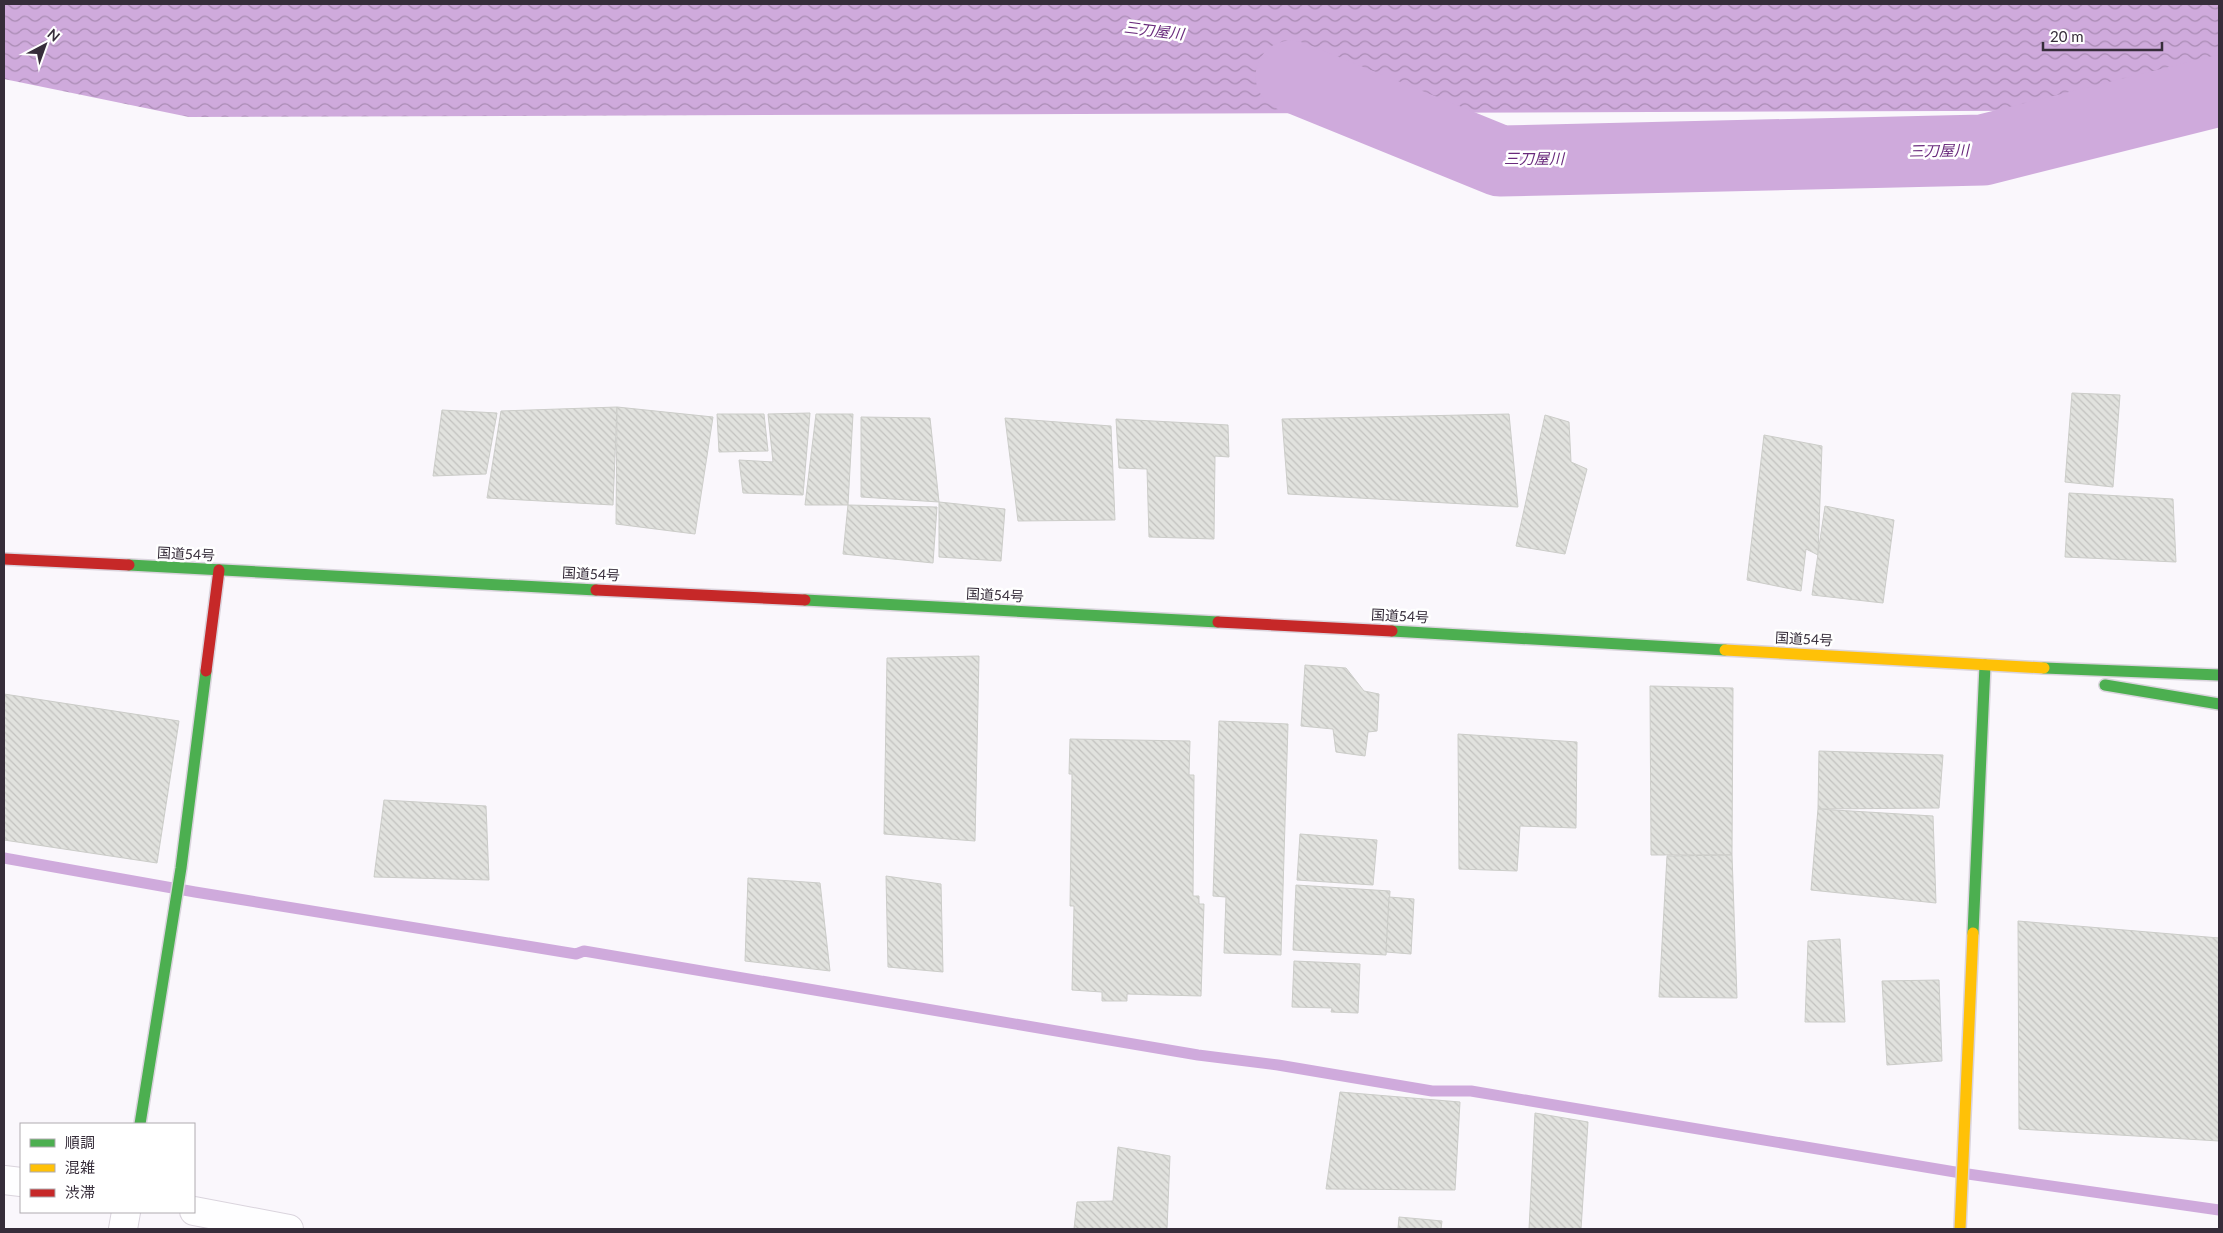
<svg xmlns="http://www.w3.org/2000/svg" width="2223" height="1233" font-family="Lato,'Noto Sans JP',sans-serif">
<style>
.water{fill:url(#water-waves)}
.lines{fill:none;stroke-linecap:round;stroke-linejoin:round}
.stream{stroke:#cfaadc;stroke-width:11}
.river{stroke:#cfaadc;stroke-width:71}
.building{fill:url(#building-back-hatch);stroke:#cccdc9}
.street-casing{stroke:#dad4dd;stroke-width:30}
.fast-casing{stroke:#dad4dd;stroke-width:14}
.slow-casing{stroke:#dad4dd;stroke-width:14}
.jam-casing{stroke:#dad4dd;stroke-width:14}
.street{stroke:#fefeff;stroke-width:28}
.fast{stroke:#4caf50;stroke-width:11}
.slow{stroke:#ffc107;stroke-width:11}
.jam{stroke:#c62828;stroke-width:11}
.labels{text-anchor:middle;stroke-width:5;stroke-linejoin:round;paint-order:stroke}
.street-label{font-size:14px;fill:#362d3a;stroke:#fff}
.water-label{font-size:15px;font-style:italic;fill:#692a7c;stroke:#fff}
</style>
<defs>
<pattern id="water-waves" width="16" height="10" patternUnits="userSpaceOnUse" patternTransform="scale(1.25)"><rect width="16" height="10" fill="#cfaadc"/><path d="M0 5q4-4 8 0t8 0" fill="none" stroke="#a98bb3"/></pattern>
<pattern id="building-back-hatch" width="6" height="6" patternUnits="userSpaceOnUse" patternTransform="scale(1.25)"><rect width="6" height="6" fill="#e1e2de"/><path d="M-1 5l2 2M0 0l6 6M5-1l2 2" fill="none" stroke="#c2c2bf"/></pattern>
</defs>
<rect width="100%" height="100%" fill="#faf7fc"/>
<path class="water" d="M 4,4 L 2219,4 L 2219,110 L 189,117 L 4,79 Z"/>
<g class="lines">
<path class="stream" d="M 4,858 L 195,892 L 576,954 L 584,951 L 1198,1055 L 1278,1065 L 1432,1091 L 1471,1091 L 1961,1173 L 2219,1210"/>
<path class="river" d="M 1291,76 L 1500,161 L 1983,150 L 2219,91"/>
</g>
<g class="building">
<path d="M 2072,393 L 2120,395 L 2113,487 L 2065,482 Z"/>
<path d="M 617,407 L 613,505 L 487,498 L 501,411 Z"/>
<path d="M 617,407 L 713,417 L 695,534 L 616,524 Z"/>
<path d="M 442,410 L 497,413 L 486,474 L 433,476 Z"/>
<path d="M 810,413 L 803,495 L 743,493 L 739,460 L 773,462 L 768,414 Z"/>
<path d="M 717,414 L 764,414 L 768,451 L 719,452 Z"/>
<path d="M 816,414 L 853,414 L 848,505 L 805,505 Z"/>
<path d="M 1509,414 L 1518,507 L 1288,494 L 1282,419 Z"/>
<path d="M 1545,415 L 1569,422 L 1571,462 L 1587,469 L 1565,554 L 1516,546 Z"/>
<path d="M 861,417 L 930,418 L 939,502 L 861,497 Z"/>
<path d="M 1005,418 L 1111,426 L 1115,520 L 1018,521 Z"/>
<path d="M 1116,419 L 1228,425 L 1229,457 L 1215,456 L 1214,539 L 1149,537 L 1147,469 L 1119,468 Z"/>
<path d="M 1764,435 L 1822,446 L 1818,555 L 1806,549 L 1801,591 L 1747,580 Z"/>
<path d="M 2069,493 L 2173,499 L 2176,562 L 2065,557 Z"/>
<path d="M 939,502 L 1005,509 L 1001,561 L 939,557 Z"/>
<path d="M 848,505 L 937,507 L 933,563 L 843,554 Z"/>
<path d="M 1825,506 L 1894,520 L 1883,603 L 1812,595 Z"/>
<path d="M 979,656 L 975,841 L 884,834 L 887,658 Z"/>
<path d="M 1305,665 L 1346,668 L 1364,691 L 1379,694 L 1377,731 L 1368,732 L 1365,756 L 1336,752 L 1333,729 L 1301,726 Z"/>
<path d="M 1650,686 L 1733,688 L 1732,855 L 1651,855 Z"/>
<path d="M 4,694 L 179,721 L 157,863 L 4,840 Z"/>
<path d="M 1219,721 L 1288,724 L 1281,955 L 1224,953 L 1226,897 L 1213,896 Z"/>
<path d="M 1458,734 L 1577,742 L 1576,828 L 1520,826 L 1517,871 L 1459,869 Z"/>
<path d="M 1070,739 L 1190,741 L 1189,775 L 1194,775 L 1193,896 L 1199,896 L 1199,904 L 1204,904 L 1201,996 L 1127,994 L 1127,1001 L 1102,1001 L 1102,992 L 1072,990 L 1074,906 L 1070,906 L 1072,774 L 1069,774 Z"/>
<path d="M 1819,751 L 1943,755 L 1939,808 L 1818,809 Z"/>
<path d="M 384,800 L 486,806 L 489,880 L 374,877 Z"/>
<path d="M 1818,809 L 1933,816 L 1936,903 L 1811,890 Z"/>
<path d="M 1300,834 L 1377,840 L 1373,885 L 1297,880 Z"/>
<path d="M 1732,855 L 1737,998 L 1659,997 L 1667,856 Z"/>
<path d="M 886,876 L 941,884 L 943,972 L 888,967 Z"/>
<path d="M 748,878 L 820,883 L 830,971 L 745,961 Z"/>
<path d="M 1296,885 L 1390,891 L 1386,955 L 1293,950 Z"/>
<path d="M 1389,897 L 1414,899 L 1411,954 L 1386,952 Z"/>
<path d="M 2018,921 L 2219,938 L 2219,1141 L 2019,1129 Z"/>
<path d="M 1840,939 L 1845,1022 L 1805,1022 L 1808,941 Z"/>
<path d="M 1294,961 L 1360,964 L 1358,1013 L 1331,1012 L 1332,1008 L 1292,1007 Z"/>
<path d="M 1939,980 L 1942,1061 L 1887,1065 L 1882,981 Z"/>
<path d="M 1340,1092 L 1460,1102 L 1455,1190 L 1326,1189 Z"/>
<path d="M 1535,1113 L 1588,1122 L 1581,1229 L 1529,1229 Z"/>
<path d="M 1118,1147 L 1170,1156 L 1167,1229 L 1074,1229 L 1077,1202 L 1113,1201 Z"/>
<path d="M 1399,1217 L 1442,1221 L 1441,1229 L 1398,1229 Z"/>
</g>
<g class="lines">
<g class="street-casing">
<g id="street">
<path d="M 4,1180 L 21,1182"/>
<path d="M 194,1211 L 289,1229"/>
<path d="M 123,1229 L 126,1212"/>
</g>
</g>
<g class="fast-casing">
<g id="fast">
<path d="M 129,565 L 596,590"/>
<path d="M 805,600 L 1218,622"/>
<path d="M 1392,631 L 1725,650"/>
<path d="M 2044,668 L 2219,675"/>
<path d="M 2105,685 L 2219,704"/>
<path d="M 1973,933 L 1985,665"/>
<path d="M 140,1124 L 181,868 L 206,671"/>
</g>
</g>
<g class="slow-casing">
<g id="slow">
<path d="M 1725,650 L 2044,668"/>
<path d="M 1960,1229 L 1973,933"/>
</g>
</g>
<g class="jam-casing">
<g id="jam">
<path d="M 4,559 L 129,565"/>
<path d="M 596,590 L 805,600"/>
<path d="M 1218,622 L 1392,631"/>
<path d="M 206,671 L 219,570"/>
</g>
</g>
<use href="#street" class="street"/>
<use href="#fast" class="fast"/>
<use href="#slow" class="slow"/>
<use href="#jam" class="jam"/>
</g>
<g class="labels">
<g class="street-label">
<text transform="translate(186 554) rotate(3)" y="5">国道54号</text>
<text transform="translate(591 574) rotate(3)" y="5">国道54号</text>
<text transform="translate(995 595) rotate(3)" y="5">国道54号</text>
<text transform="translate(1400 616) rotate(3)" y="5">国道54号</text>
<text transform="translate(1804 639) rotate(3)" y="5">国道54号</text>
</g>
<g class="water-label">
<text transform="translate(1154 31) rotate(7)" y="5">三刀屋川</text>
<text transform="translate(1939 151) rotate(-1)" y="5">三刀屋川</text>
<text x="1534" y="164">三刀屋川</text>
</g>
</g>
<rect width="2223" height="1233" fill="none" stroke="#362d3a" stroke-width="10"/>
<rect x="20" y="1123" width="175" height="90" fill="#ffffff" stroke="#afabb0"/>
<rect x="30" y="1139" width="25" height="8" fill="#4caf50" stroke="#afabb0"/>
<text x="65" y="1148" font-size="15" fill="#362d3a">順調</text>
<rect x="30" y="1164" width="25" height="8" fill="#ffc107" stroke="#afabb0"/>
<text x="65" y="1173" font-size="15" fill="#362d3a">混雑</text>
<rect x="30" y="1189" width="25" height="8" fill="#c62828" stroke="#afabb0"/>
<text x="65" y="1198" font-size="15" fill="#362d3a">渋滞</text>
<g transform="translate(45 45) rotate(41)" stroke="#ffffff" stroke-width="4" paint-order="stroke">
<path d="M0-4L9 19L0 12L-9 19Z" fill="#362d3a"/>
<text y="-8" font-size="14" font-weight="bold" text-anchor="middle" fill="#362d3a">N</text>
</g>
<path d="M2043 42v8h119v-8" fill="none" stroke="#362d3a" stroke-width="2.5"/>
<text x="2050" y="42" font-size="15" fill="#362d3a" stroke="#ffffff" stroke-width="4" paint-order="stroke">20 m</text>
</svg>
